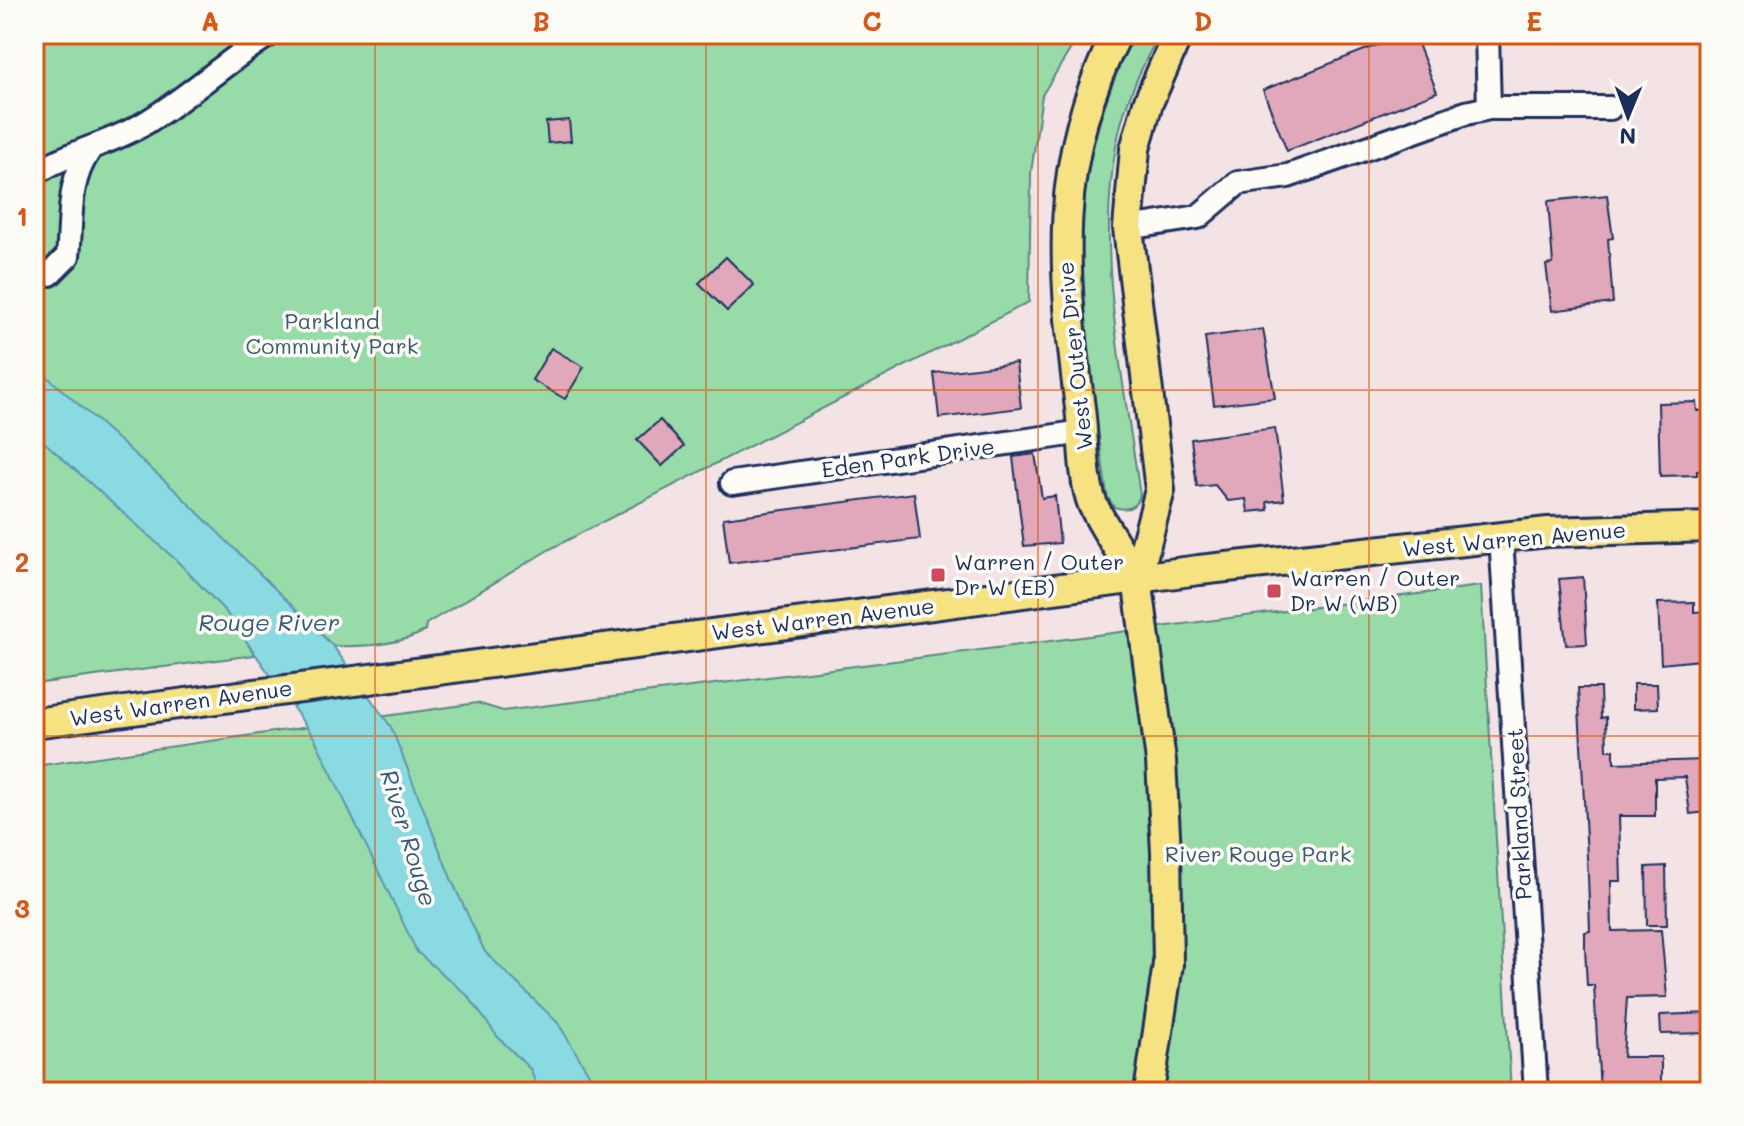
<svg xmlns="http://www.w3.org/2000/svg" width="1744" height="1126" font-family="Mali,sans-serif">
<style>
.green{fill:#97dca8;stroke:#598683;stroke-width:2}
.water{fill:#89dae1;stroke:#5d96ad;stroke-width:2}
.building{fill:#e0a8ba;stroke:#1b2f5e;stroke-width:2}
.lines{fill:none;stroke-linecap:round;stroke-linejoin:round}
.minor-casing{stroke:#1b2f5e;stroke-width:28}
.major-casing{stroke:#1b2f5e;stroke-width:34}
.minor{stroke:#fdfcf7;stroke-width:22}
.major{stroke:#f7e281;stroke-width:28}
.grid{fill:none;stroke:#de5710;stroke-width:2;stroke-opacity:0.55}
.poi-dot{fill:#d1495b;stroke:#fdfcf7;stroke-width:3}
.labels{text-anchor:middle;stroke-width:7;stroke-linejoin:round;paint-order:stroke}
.park-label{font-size:22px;fill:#3a5a70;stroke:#fdfcf7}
.street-label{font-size:22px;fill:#1b2f5e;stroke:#fdfcf7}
.poi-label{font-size:22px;fill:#1b2f5e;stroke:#fdfcf7;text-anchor:start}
.water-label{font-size:24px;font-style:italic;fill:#365a7f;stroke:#fdfcf7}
.neatline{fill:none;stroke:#de5710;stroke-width:3}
.grid-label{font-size:26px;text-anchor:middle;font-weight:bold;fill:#de5710}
</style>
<rect width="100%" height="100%" fill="#f4e3e5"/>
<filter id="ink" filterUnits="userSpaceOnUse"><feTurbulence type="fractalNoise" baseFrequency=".0125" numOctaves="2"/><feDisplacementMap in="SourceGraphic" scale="16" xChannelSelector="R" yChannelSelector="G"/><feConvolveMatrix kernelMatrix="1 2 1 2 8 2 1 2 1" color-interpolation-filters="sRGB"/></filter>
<g filter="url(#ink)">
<g class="green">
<path d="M 34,34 L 1080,34 L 1042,95 L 1031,173 L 1029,302 L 550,549 L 426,624 L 425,631 C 399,645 363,647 333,646 L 323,636 L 249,646 L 255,655 L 34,684 Z"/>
<path d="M 1134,34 L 1159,34 C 1144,63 1129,93 1121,124 C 1091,242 1124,377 1140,496 C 1135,508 1127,511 1114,507 L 1107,496 C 1084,320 1052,202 1134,34 Z"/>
<path d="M 1481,586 L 1511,1092 L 34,1092 L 34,766 L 477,703 L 503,711 Z"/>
</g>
<path class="water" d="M 34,365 L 175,490 L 333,646 L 391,727 L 452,881 L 485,952 L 558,1023 L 595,1084 L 596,1092 L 538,1092 L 531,1070 L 497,1036 L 468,996 L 417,952 L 315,739 L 225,611 L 176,560 L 34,433 Z"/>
<g class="building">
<path d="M 1405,34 L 1414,34 L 1437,92 L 1287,151 L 1263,90 Z"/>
<path d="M 569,120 L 571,141 L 548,143 L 546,122 Z"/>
<path d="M 1607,195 L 1613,238 L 1608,239 L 1613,303 L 1552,311 L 1546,265 L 1553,264 L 1548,201 Z"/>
<path d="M 726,257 L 754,285 L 727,311 L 699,283 Z"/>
<path d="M 1263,329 L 1275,398 L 1214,405 L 1205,337 Z"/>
<path d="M 551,348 L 584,367 L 565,399 L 532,380 Z"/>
<path d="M 1016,363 L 1021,408 L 939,418 L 934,373 Z"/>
<path d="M 1696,402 L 1697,411 L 1710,410 L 1710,470 L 1697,471 L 1697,475 L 1660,476 L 1658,403 Z"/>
<path d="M 660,420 L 684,446 L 662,466 L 637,440 Z"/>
<path d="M 1275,428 L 1284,500 L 1267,502 L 1268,510 L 1248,512 L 1246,499 L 1228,501 L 1215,485 L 1197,487 L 1191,439 Z"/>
<path d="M 1035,454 L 1042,498 L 1055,496 L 1060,543 L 1024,546 L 1013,457 Z"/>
<path d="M 914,493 L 920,539 L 729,563 L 723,518 Z"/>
<path d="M 1583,577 L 1587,644 L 1566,645 L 1559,579 Z"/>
<path d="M 1694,602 L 1694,612 L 1710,611 L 1710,659 L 1661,664 L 1658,603 Z"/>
<path d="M 1633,684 L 1657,684 L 1658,708 L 1633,709 Z"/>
<path d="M 1578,688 L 1600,688 L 1601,718 L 1606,717 L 1607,750 L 1614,750 L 1614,763 L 1704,760 L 1707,812 L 1690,814 L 1685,777 L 1655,778 L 1655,816 L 1619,816 L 1621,881 L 1611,881 L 1612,931 L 1661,930 L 1667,997 L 1627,998 L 1623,1057 L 1661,1057 L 1661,1092 L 1600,1092 L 1594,985 L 1587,985 L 1585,948 L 1585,932 L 1590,931 L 1588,876 Z"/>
<path d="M 1666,866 L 1667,925 L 1647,925 L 1646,867 Z"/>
<path d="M 1710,1013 L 1710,1033 L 1661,1034 L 1660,1015 Z"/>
</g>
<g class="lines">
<g class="minor-casing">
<g id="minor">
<path d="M 1487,34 L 1489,108"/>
<path d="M 34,174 C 66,153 106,145 140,126 C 187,99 223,63 270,34"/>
<path d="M 1128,228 L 1198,217 L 1238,183 L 1288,176 L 1466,113 L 1489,108 L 1610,108"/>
<path d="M 34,275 L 50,274 L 68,256 C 72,218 67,183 89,151"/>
<path d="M 732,483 L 1083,432"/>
<path d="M 1501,537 L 1536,1092"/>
</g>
</g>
<g class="major-casing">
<g id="major">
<path d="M 1117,34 C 1051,161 1063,273 1080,408 C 1084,437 1082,478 1093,505 C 1105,530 1122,554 1137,578"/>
<path d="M 34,723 L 1199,570 L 1548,532 L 1710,527"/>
<path d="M 1149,1092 L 1168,964 L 1166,852 L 1161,761 L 1137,578 L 1160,490 L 1128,228 L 1135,149 L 1148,103 L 1178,34"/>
</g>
</g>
<use href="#minor" class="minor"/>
<use href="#major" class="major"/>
</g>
</g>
<path class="grid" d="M 375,34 L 375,1092M 706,34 L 706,1092M 1038,34 L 1038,1092M 1369,34 L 1369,1092M 34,390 L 1710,390M 34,736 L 1710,736"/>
<g class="poi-dot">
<rect x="930" y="567" width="16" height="16" rx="4"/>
<rect x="1266" y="583" width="16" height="16" rx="4"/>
</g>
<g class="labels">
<g class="park-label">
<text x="332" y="329">Parkland<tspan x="332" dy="25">Community Park</tspan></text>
<text x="1258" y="862">River Rouge Park</text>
</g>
<g class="street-label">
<text transform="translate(1075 356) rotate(-96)" y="8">West Outer Drive</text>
<text transform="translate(908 458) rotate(-8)" y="8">Eden Park Drive</text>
<text transform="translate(1514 539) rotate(-5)" y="8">West Warren Avenue</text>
<text transform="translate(823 619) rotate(-7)" y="8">West Warren Avenue</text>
<text transform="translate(181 703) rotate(-8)" y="8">West Warren Avenue</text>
<text transform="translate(1519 814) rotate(-93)" y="8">Parkland Street</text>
</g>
<g class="poi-label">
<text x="954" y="570">Warren / Outer<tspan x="954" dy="25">Dr W (EB)</tspan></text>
<text x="1290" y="586">Warren / Outer<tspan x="1290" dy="25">Dr W (WB)</tspan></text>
</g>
<g class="water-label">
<text x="269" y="631">Rouge River</text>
<text transform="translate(408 838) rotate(73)" y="8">River Rouge</text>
</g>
</g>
<rect width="1744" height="1126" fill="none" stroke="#fdfcf7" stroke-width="88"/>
<g transform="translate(1628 116) rotate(181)" stroke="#fdfcf7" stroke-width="6" paint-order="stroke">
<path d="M0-6L14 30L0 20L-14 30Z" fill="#1b2f5e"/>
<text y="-12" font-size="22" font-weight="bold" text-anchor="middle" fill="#1b2f5e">N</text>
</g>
<rect x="44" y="44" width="1656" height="1038" class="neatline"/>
<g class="grid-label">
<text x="210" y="31">A</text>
<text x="541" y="31">B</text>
<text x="872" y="31">C</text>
<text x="1203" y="31">D</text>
<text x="1534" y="31">E</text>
<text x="22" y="226">1</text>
<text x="22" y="572">2</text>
<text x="22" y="918">3</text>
</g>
</svg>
